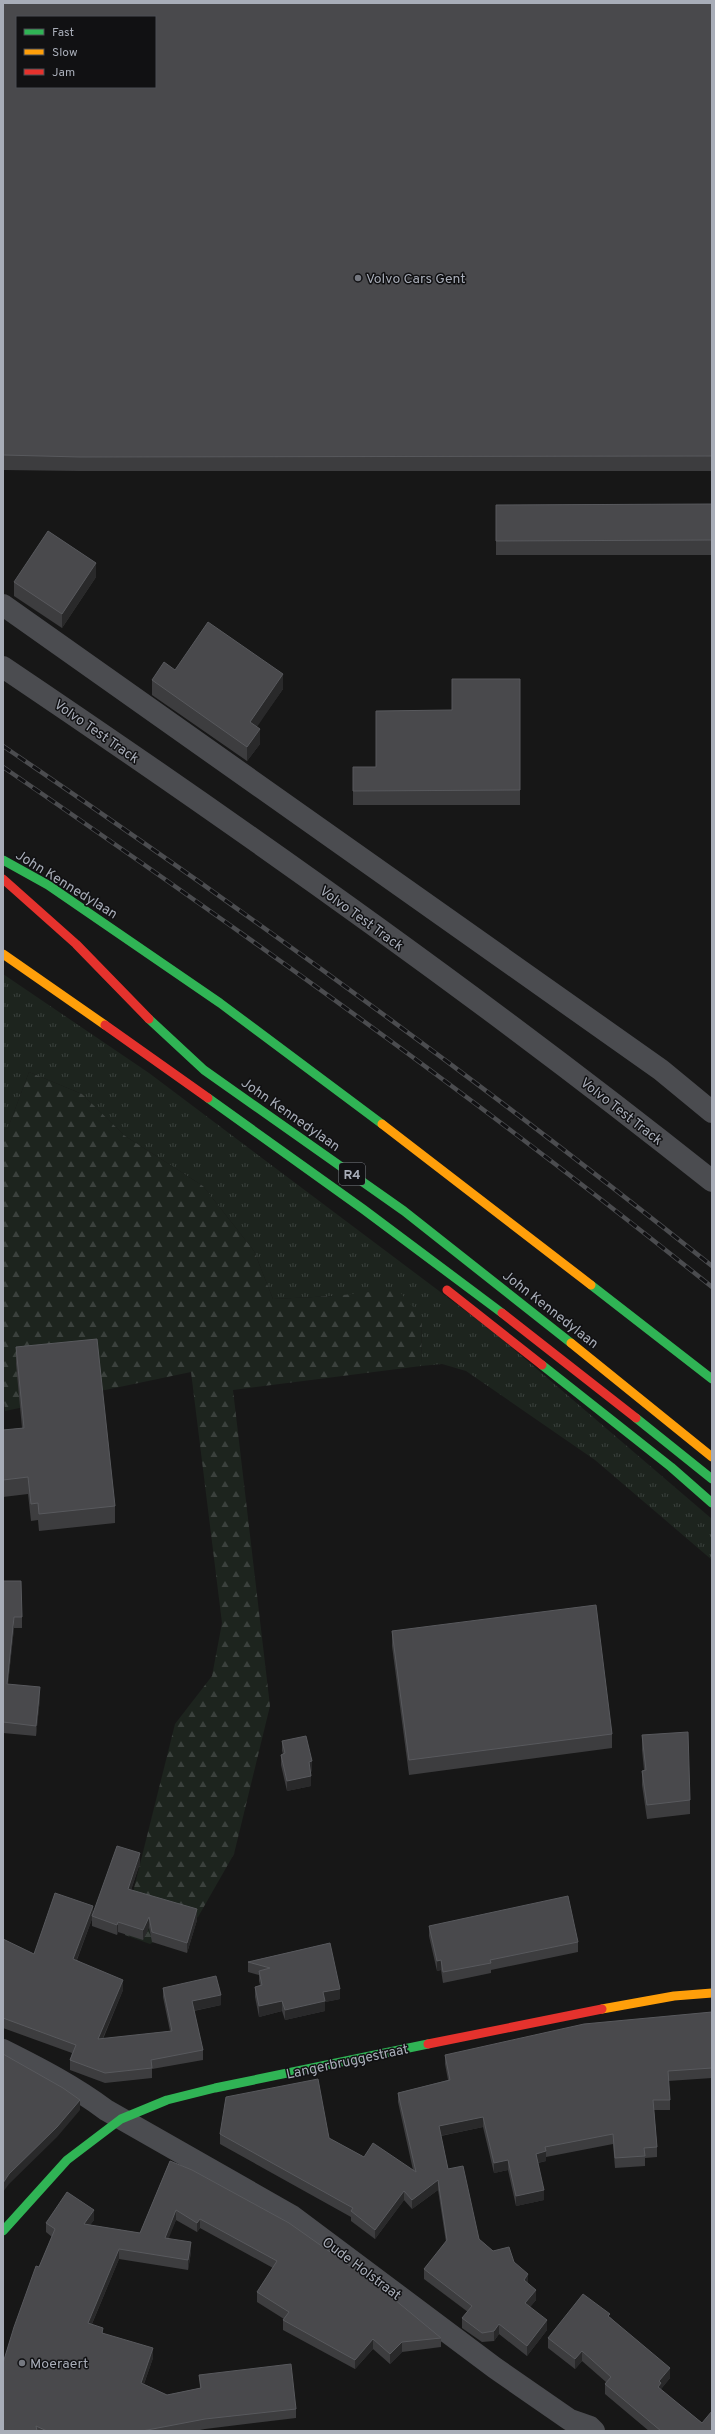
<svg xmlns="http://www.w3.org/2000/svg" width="715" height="2434" font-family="Overpass,sans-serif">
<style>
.grass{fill:url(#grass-tufts)}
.forest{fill:url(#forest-firs)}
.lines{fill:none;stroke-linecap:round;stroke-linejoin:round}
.street{stroke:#4b4c50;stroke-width:22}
.fast{stroke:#30b455;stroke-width:9}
.slow{stroke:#ff9f0a;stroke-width:9}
.jam{stroke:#e5322d;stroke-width:9}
.rail-casing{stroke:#4b4c4f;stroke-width:4.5}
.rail{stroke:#111113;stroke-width:3;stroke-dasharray:9;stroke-linecap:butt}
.wall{fill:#3d3d3f}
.shaded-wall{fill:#29292a}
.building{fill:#49494c;stroke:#58595d;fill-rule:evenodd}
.poi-dot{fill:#757880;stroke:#111113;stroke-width:1.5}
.labels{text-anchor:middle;stroke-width:3;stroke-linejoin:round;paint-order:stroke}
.shield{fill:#111113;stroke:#7b7e86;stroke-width:1}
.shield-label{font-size:13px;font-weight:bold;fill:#a8adb8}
.poi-label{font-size:14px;fill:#a8adb8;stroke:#111113;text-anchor:start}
.street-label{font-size:14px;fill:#a8adb8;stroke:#111113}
</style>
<defs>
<pattern id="grass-tufts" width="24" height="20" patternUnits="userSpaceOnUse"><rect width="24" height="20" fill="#1d241e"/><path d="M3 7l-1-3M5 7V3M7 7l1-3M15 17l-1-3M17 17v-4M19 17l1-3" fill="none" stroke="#3b413d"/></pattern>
<pattern id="forest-firs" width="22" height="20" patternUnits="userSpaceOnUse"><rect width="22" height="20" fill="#1d241e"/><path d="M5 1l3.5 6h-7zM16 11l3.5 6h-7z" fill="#3b413d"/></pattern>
</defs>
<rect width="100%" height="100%" fill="#171717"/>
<path class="grass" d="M 3,974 L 149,1073 L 495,1333 L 712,1519 L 712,1560 L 595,1460 L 466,1371 L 442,1364 L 421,1366 L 422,1317 L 334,1296 L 273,1299 L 254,1251 L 203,1186 L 125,1136 L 82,1094 L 29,1072 L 8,1128 L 3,1130 Z"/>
<path class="forest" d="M 29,1072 L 82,1094 L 125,1136 L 203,1186 L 254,1251 L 273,1299 L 334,1296 L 397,1289 L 422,1317 L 421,1366 L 233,1390 L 270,1706 L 234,1854 L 198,1917 L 150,1944 L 125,1935 L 130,1904 L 175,1724 L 212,1676 L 222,1623 L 191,1372 L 5,1411 L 3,1391 L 3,1130 L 8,1128 Z"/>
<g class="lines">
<g class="street">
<path d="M 3,605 L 661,1070 L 712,1112"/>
<path d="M 3,667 C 245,830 484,999 712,1181"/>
<path d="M 3,2050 C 39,2068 74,2086 106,2110 L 292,2216 L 495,2368 L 570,2420 L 590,2427 L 594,2431"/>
</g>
<g class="fast">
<path d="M 3,860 L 48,885 L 220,1003 L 382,1124"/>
<path d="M 149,1019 L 204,1070 L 404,1211 L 571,1343"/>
<path d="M 208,1098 L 363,1209 L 502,1313"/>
<path d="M 591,1285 L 712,1379"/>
<path d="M 542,1365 L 671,1467 L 712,1503"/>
<path d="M 636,1418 L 712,1479"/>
<path d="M 3,2231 L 67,2160 L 121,2119 L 167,2100 L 215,2088 L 428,2044"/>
</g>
<g class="slow">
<path d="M 3,954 L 105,1025"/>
<path d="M 382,1124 L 591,1285"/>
<path d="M 571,1343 L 712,1457"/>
<path d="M 602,2009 L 674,1996 L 712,1993"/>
</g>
<g class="jam">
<path d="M 3,879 L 76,944 L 149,1019"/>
<path d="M 105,1025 L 208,1098"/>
<path d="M 447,1290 L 542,1365"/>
<path d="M 502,1313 L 636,1418"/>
<path d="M 428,2044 L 602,2009"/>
</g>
<g class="rail-casing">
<g id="rail">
<path d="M 3,746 C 246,911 483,1083 712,1266"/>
<path d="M 3,767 C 245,933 483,1103 712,1287"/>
</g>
</g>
<use href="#rail" class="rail"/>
</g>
<g class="wall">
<path d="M 3,3 L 712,3 L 712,471 L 80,471 L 3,470 Z"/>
<path d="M 712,504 L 712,555 L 496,555 L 496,505 Z"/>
<path d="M 96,577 L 62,628 L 14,596 L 14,582 Z"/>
<path d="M 175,670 L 283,689 L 256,727 L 260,744 L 247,761 L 152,695 L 152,680 Z"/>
<path d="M 520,679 L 520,805 L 353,805 L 353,767 L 376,767 L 452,710 Z"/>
<path d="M 16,1347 L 115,1506 L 115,1523 L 39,1531 L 38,1520 L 31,1521 L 28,1494 L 3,1497 L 3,1430 L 22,1428 L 16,1364 Z"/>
<path d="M 3,1581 L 22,1617 L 22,1628 L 14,1628 L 8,1684 L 40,1698 L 36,1736 L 3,1733 Z"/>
<path d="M 392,1631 L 612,1734 L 612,1748 L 409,1775 L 392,1646 Z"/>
<path d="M 642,1735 L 690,1800 L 690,1814 L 647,1819 L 642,1785 L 642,1771 L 644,1770 L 642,1750 Z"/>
<path d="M 282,1741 L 312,1771 L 310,1772 L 311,1786 L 287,1791 L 281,1765 L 281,1755 L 283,1754 L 282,1751 Z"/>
<path d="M 140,1863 L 131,1890 L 197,1920 L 187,1953 L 152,1942 L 149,1927 L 143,1940 L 118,1932 L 117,1935 L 92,1926 L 92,1919 L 77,1960 L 123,1990 L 103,2039 L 170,2031 L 163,1997 L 163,1988 L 221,2005 L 194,2011 L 203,2050 L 203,2060 L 152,2069 L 152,2078 L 105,2083 L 70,2070 L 70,2060 L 72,2053 L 3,2028 L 3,1939 L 34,1954 L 93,1912 Z"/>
<path d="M 429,1926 L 578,1942 L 578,1952 L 491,1970 L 491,1973 L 443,1983 L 441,1970 L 437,1971 L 429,1936 Z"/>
<path d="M 330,1943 L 340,1999 L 325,2002 L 325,2011 L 285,2020 L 282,2011 L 259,2017 L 255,1997 L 255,1987 L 260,1985 L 259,1981 L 259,1975 L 248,1972 L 248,1962 Z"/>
<path d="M 712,2012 L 712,2078 L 668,2081 L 670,2100 L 670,2110 L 654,2110 L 657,2147 L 657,2157 L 645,2158 L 645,2166 L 615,2168 L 613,2144 L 546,2157 L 546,2161 L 538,2163 L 544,2200 L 516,2206 L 508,2170 L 494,2173 L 483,2127 L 441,2136 L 448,2169 L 479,2239 L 493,2251 L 514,2262 L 528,2284 L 536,2300 L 530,2307 L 547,2330 L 527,2356 L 499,2334 L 494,2341 L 482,2342 L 462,2328 L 462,2318 L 468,2312 L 424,2279 L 424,2269 L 446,2242 L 438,2190 L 412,2209 L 404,2200 L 375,2239 L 351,2221 L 351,2217 L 220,2144 L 220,2134 L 329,2138 L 364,2157 L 413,2170 L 398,2102 L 398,2093 L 448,2080 L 445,2064 L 445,2055 Z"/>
<path d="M 170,2161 L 441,2338 L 441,2347 L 402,2352 L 390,2364 L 373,2349 L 355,2369 L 283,2330 L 283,2320 L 284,2319 L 257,2302 L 257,2292 L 273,2268 L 200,2228 L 197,2232 L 176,2220 L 168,2238 L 191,2252 L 188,2270 L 119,2259 L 92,2324 L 103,2333 L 153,2358 L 144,2384 L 167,2395 L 200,2388 L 199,2375 L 296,2409 L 296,2418 L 205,2429 L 195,2431 L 3,2431 L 39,2267 L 52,2237 L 46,2232 L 46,2223 L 94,2220 L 90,2225 L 140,2233 Z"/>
<path d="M 610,2317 L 670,2378 L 661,2389 L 661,2390 L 712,2431 L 649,2431 L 605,2394 L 605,2384 L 606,2382 L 582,2361 L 575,2369 L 548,2348 L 548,2338 Z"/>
</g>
<g class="shaded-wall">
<path d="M 96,563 L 96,577 L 62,628 L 62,614 Z"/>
<path d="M 283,674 L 283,689 L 250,737 L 250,722 Z"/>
<path d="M 260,729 L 260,744 L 247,761 L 247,747 Z"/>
<path d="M 14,1617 L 14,1628 L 7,1694 L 7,1684 Z"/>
<path d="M 40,1687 L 40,1698 L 36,1736 L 36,1726 Z"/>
<path d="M 312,1761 L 312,1771 L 309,1772 L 309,1762 Z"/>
<path d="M 311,1776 L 311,1786 L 287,1791 L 287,1781 Z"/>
<path d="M 140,1853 L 140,1863 L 128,1899 L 128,1889 Z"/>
<path d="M 93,1906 L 93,1916 L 92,1916 L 92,1919 L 73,1969 L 73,1959 Z"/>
<path d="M 197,1909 L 197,1920 L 187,1953 L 187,1943 Z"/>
<path d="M 149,1917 L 149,1927 L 143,1940 L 143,1930 Z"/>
<path d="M 118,1922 L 118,1932 L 117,1935 L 117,1925 Z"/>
<path d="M 441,1960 L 441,1970 L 437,1971 L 437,1961 Z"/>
<path d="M 123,1980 L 123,1990 L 98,2049 L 98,2039 Z"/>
<path d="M 340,1989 L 340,1999 L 325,2002 L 325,2011 L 285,2020 L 285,2010 L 323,1992 Z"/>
<path d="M 221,1995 L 221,2005 L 192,2011 L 192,2001 Z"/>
<path d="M 282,2001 L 282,2011 L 259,2017 L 259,2006 Z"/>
<path d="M 80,2100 L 80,2110 L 57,2137 L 9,2184 L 3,2192 L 3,2183 L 9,2174 Z"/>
<path d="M 483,2117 L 483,2127 L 439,2136 L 439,2126 Z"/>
<path d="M 546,2151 L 546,2161 L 536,2163 L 536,2154 Z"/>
<path d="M 508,2160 L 508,2170 L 494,2173 L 494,2163 Z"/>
<path d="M 438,2180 L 438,2190 L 412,2209 L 412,2200 Z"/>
<path d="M 544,2190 L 544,2200 L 516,2206 L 516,2196 Z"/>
<path d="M 404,2191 L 404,2200 L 375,2239 L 375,2230 Z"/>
<path d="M 94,2210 L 94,2220 L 84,2233 L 84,2224 Z"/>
<path d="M 176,2210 L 176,2220 L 165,2248 L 165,2238 Z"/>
<path d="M 200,2219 L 200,2228 L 197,2232 L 197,2223 Z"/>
<path d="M 191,2242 L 191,2252 L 188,2270 L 188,2260 Z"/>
<path d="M 119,2249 L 119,2259 L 88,2333 L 88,2323 Z"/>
<path d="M 528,2274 L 528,2284 L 524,2280 Z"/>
<path d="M 536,2290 L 536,2300 L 525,2313 L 525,2303 Z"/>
<path d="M 547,2320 L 547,2330 L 527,2356 L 527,2346 Z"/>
<path d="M 499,2324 L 499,2334 L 494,2341 L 494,2331 Z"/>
<path d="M 373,2339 L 373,2349 L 355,2369 L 355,2360 Z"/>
<path d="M 402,2342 L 402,2352 L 390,2364 L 390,2354 Z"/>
<path d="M 153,2348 L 153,2358 L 141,2392 L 141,2383 Z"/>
<path d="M 582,2351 L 582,2361 L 575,2369 L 575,2359 Z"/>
<path d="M 670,2368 L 670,2378 L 661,2389 L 661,2393 L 658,2387 L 659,2381 Z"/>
</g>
<g class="building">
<path d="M 3,3 L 712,3 L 712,456 L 80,457 L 3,455 ZM 17,17 L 155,17 L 155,87 L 17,87 Z"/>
<path d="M 712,504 L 712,540 L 496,541 L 496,505 Z"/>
<path d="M 48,531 L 96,563 L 62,614 L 14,582 Z"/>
<path d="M 208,622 L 283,674 L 250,722 L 260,729 L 247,747 L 152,680 L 164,662 L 175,670 Z"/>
<path d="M 452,679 L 520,679 L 520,790 L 353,791 L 353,767 L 376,767 L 376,711 L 452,710 Z"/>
<path d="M 97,1339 L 115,1506 L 39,1514 L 38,1503 L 31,1504 L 28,1477 L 3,1480 L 3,1430 L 24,1428 L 16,1347 Z"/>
<path d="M 3,1581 L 21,1581 L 22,1617 L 14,1617 L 7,1684 L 40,1687 L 36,1726 L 3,1722 Z"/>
<path d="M 596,1605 L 612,1734 L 409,1760 L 392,1631 Z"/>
<path d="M 688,1732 L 690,1800 L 647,1805 L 642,1771 L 646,1770 L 642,1735 Z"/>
<path d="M 306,1736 L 312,1761 L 309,1762 L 311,1776 L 287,1781 L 281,1755 L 285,1753 L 282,1741 Z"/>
<path d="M 117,1846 L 140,1853 L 128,1889 L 197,1909 L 187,1943 L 152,1932 L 149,1917 L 143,1930 L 118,1922 L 117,1925 L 92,1916 Z"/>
<path d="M 55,1893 L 93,1906 L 73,1959 L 123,1980 L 98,2039 L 172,2031 L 163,1988 L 216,1976 L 221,1995 L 192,2001 L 203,2050 L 151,2060 L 152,2068 L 105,2073 L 70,2060 L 76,2045 L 3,2018 L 3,1939 L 34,1954 Z"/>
<path d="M 568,1896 L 578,1942 L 490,1960 L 491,1963 L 443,1972 L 441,1960 L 437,1961 L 429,1926 Z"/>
<path d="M 330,1943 L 340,1989 L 323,1992 L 325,2001 L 285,2010 L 282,2001 L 259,2006 L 255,1987 L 262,1985 L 259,1971 L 270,1968 L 248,1962 Z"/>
<path d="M 712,2012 L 712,2068 L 668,2071 L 670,2100 L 653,2100 L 657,2147 L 644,2148 L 645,2156 L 615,2158 L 613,2134 L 545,2147 L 546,2151 L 536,2154 L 544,2190 L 516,2196 L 508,2160 L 494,2163 L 483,2117 L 439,2126 L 448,2169 L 463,2166 L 479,2239 L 493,2251 L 509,2247 L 514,2262 L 528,2274 L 524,2280 L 536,2290 L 525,2303 L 547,2320 L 527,2346 L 499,2324 L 494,2331 L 482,2333 L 462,2318 L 472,2306 L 424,2269 L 447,2240 L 438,2180 L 412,2200 L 404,2191 L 375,2230 L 351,2211 L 353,2208 L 220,2134 L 226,2097 L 318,2079 L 329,2138 L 364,2157 L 373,2143 L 416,2172 L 398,2093 L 450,2080 L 445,2055 L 584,2024 Z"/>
<path d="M 3,2054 L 63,2088 L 80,2100 L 57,2127 L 9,2174 L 3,2183 Z"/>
<path d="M 170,2161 L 192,2170 L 289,2223 L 377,2285 L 441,2338 L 402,2342 L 390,2354 L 373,2339 L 355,2360 L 283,2320 L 289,2312 L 257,2292 L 277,2261 L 200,2219 L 197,2223 L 176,2210 L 165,2238 L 191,2242 L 188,2260 L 119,2249 L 88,2323 L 103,2328 L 102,2333 L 153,2348 L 141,2383 L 167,2395 L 201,2388 L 199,2375 L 291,2364 L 296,2409 L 205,2419 L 142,2431 L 47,2431 L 36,2426 L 37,2431 L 3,2431 L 3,2363 L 14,2327 L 36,2266 L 39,2267 L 55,2229 L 46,2223 L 67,2192 L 94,2210 L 84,2224 L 140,2233 Z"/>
<path d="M 583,2294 L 610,2314 L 608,2316 L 670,2368 L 659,2381 L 661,2383 L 658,2387 L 702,2423 L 712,2411 L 712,2431 L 661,2431 L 605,2384 L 611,2377 L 582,2351 L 575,2359 L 548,2338 Z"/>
</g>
<g class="poi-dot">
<circle cx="358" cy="278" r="4"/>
<circle cx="22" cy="2363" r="4"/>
</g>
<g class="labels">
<rect class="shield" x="339" y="1163" width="26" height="22" rx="3"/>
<g class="shield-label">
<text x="352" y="1179">R4</text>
</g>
<g class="poi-label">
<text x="366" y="283">Volvo Cars Gent</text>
<text x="30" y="2368">Moeraert</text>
</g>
<g class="street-label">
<text transform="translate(97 731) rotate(35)" y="5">Volvo Test Track</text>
<text transform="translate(67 884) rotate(32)" y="5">John Kennedylaan</text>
<text transform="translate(362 918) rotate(36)" y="5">Volvo Test Track</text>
<text transform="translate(622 1111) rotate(38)" y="5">Volvo Test Track</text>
<text transform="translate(291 1114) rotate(35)" y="5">John Kennedylaan</text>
<text transform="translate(551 1309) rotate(38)" y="5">John Kennedylaan</text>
<text transform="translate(347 2061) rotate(-12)" y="5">Langerbruggestraat</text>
<text transform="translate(362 2268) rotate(37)" y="5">Oude Holstraat</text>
</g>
</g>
<rect width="715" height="2434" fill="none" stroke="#a8adb8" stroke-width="8"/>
<rect x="16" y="16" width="140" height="72" fill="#111113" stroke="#4d4f55"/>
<rect x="24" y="29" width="20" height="6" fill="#30b455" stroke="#4d4f55"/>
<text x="52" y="36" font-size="12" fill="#a8adb8">Fast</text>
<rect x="24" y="49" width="20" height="6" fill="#ff9f0a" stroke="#4d4f55"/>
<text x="52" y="56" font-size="12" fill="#a8adb8">Slow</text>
<rect x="24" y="69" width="20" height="6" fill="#e5322d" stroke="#4d4f55"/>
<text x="52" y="76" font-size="12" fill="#a8adb8">Jam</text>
</svg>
